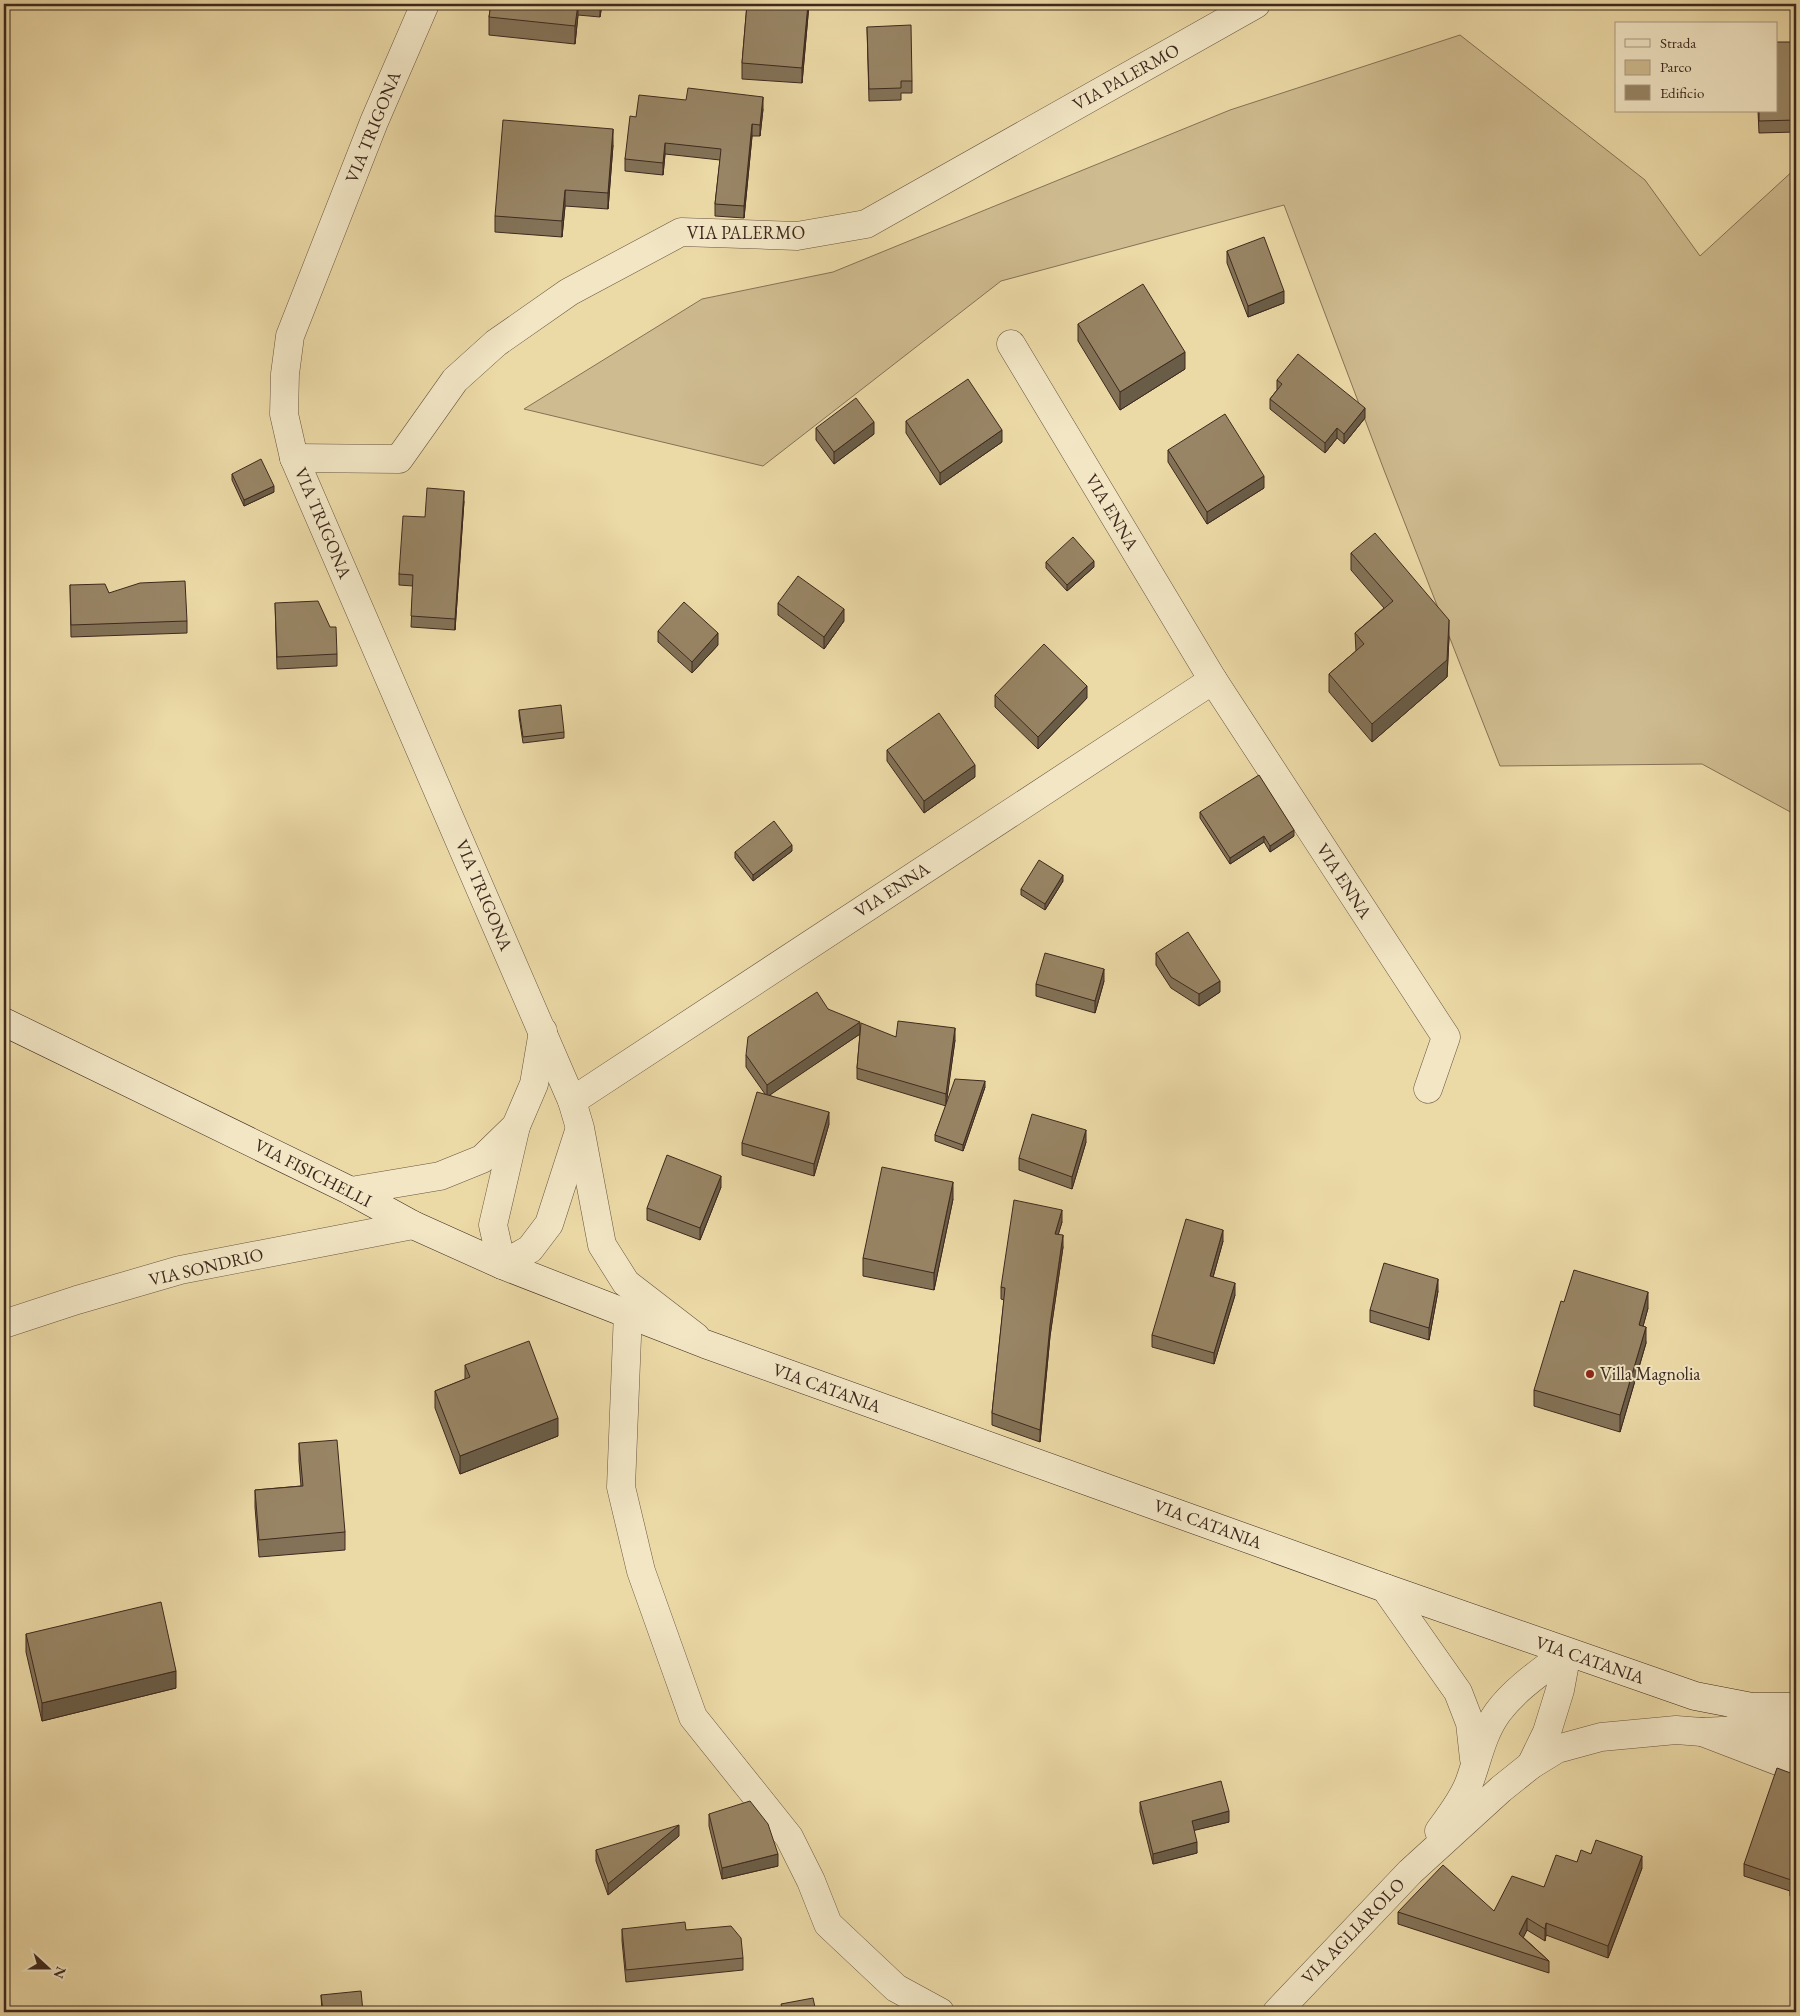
<svg xmlns="http://www.w3.org/2000/svg" width="1800" height="2016" font-family="'EB Garamond',serif">
<style>
.green{fill:#cebb8f;stroke:#867256}
.lines{fill:none;stroke-linecap:round;stroke-linejoin:round}
.minor-casing{stroke:#695540;stroke-width:29}
.tertiary-casing{stroke:#695540;stroke-width:29}
.secondary-casing{stroke:#3e291e;stroke-width:29}
.minor{stroke:#f2e6c5;stroke-width:28}
.tertiary{stroke:#f2e6c5;stroke-width:28}
.secondary{stroke:#f2e6c5;stroke-width:28}
.wall{fill:#837257;stroke:#3e291e}
.shaded-wall{fill:#6a5d47;stroke:#3e291e}
.building{fill:#988565;stroke:#3e291e}
.poi-dot{fill:#8f2418;stroke:#f2e6c5;stroke-width:2}
.labels{text-anchor:middle;stroke-width:4;stroke-linejoin:round;paint-order:stroke}
.street-label{font-size:18px;fill:#3e291e;stroke:#f2e6c5}
.poi-label{font-size:18px;fill:#3e291e;stroke:#f2e6c5;text-anchor:start}
</style>
<rect width="100%" height="100%" fill="#ebd9a6"/>
<filter id="stains"><feTurbulence type="fractalNoise" baseFrequency=".004" numOctaves="4"/><feColorMatrix values="0 0 0 0 .2 0 0 0 0 .09 0 0 0 0 .02 0 0 0 .5 -.17"/></filter>
<radialGradient id="worn" r=".72"><stop offset=".6" stop-color="#630" stop-opacity="0"/><stop offset="1" stop-color="#630" stop-opacity=".3"/></radialGradient>
<path class="green" d="M 1460,35 L 1645,180 L 1700,256 L 1796,168 L 1796,815 L 1702,764 L 1500,766 L 1384,470 L 1284,205 L 1001,281 L 763,466 L 524,409 L 702,299 L 833,272 L 1230,110 Z"/>
<g class="lines">
<g class="minor-casing">
<g id="minor">
<path d="M 1011,344 L 1213,680"/>
<path d="M 294,458 L 399,459 L 455,380 L 496,343 L 569,292 L 681,232 L 797,236 L 866,224 L 1256,4"/>
<path d="M 572,1101 L 1213,680 L 1446,1037 L 1428,1089"/>
<path d="M 628,1312 L 621,1487 L 641,1571 L 693,1717 L 789,1837 L 811,1881 L 828,1924 L 896,1988 L 940,2012"/>
<path d="M 4,1324 L 77,1300 L 180,1270 L 413,1225"/>
<path d="M 1741,1719 L 1761,1729 L 1796,1752"/>
<path d="M 1702,1732 L 1796,1768"/>
</g>
</g>
<g class="tertiary-casing">
<g id="tertiary">
<path d="M 425,4 L 374,122 L 290,336 L 285,374 L 284,414 L 294,458 L 572,1101 L 580,1128 L 602,1245 L 626,1283 L 696,1337"/>
<path d="M 516,1126 L 493,1225 L 502,1265 L 530,1249 L 549,1224 L 579,1131"/>
<path d="M 351,1191 L 440,1176 L 482,1159 L 516,1126 L 534,1084 L 543,1031"/>
<path d="M 1385,1588 L 1458,1692 L 1470,1723 L 1474,1759"/>
<path d="M 1531,1765 L 1547,1732 L 1560,1690 L 1567,1652"/>
<path d="M 1439,1831 C 1450,1816 1462,1801 1469,1783 C 1478,1759 1482,1734 1498,1712 C 1516,1688 1542,1671 1567,1652"/>
<path d="M 1277,2012 L 1410,1872 L 1501,1789 L 1531,1765 L 1557,1749 L 1601,1737 L 1676,1730 L 1702,1732 L 1761,1729 L 1796,1713"/>
</g>
</g>
<g class="secondary-casing">
<path id="secondary" d="M 4,1022 L 351,1191 L 413,1225 L 502,1265 L 705,1344 L 1385,1588 L 1695,1696 L 1752,1707 L 1796,1707"/>
</g>
<use href="#minor" class="minor"/>
<use href="#tertiary" class="tertiary"/>
<use href="#secondary" class="secondary"/>
</g>
<g class="wall">
<path d="M 491,4 L 602,4 L 600,17 L 578,15 L 575,44 L 489,35 L 489,17 Z"/>
<path d="M 747,4 L 809,4 L 802,83 L 742,79 L 742,63 Z"/>
<path d="M 867,27 L 912,81 L 912,93 L 901,93 L 901,100 L 869,101 Z"/>
<path d="M 1796,42 L 1796,132 L 1759,133 L 1758,111 Z"/>
<path d="M 763,109 L 760,136 L 752,136 L 744,218 L 715,216 L 715,204 L 720,160 L 665,154 L 663,175 L 625,171 L 625,159 L 636,117 Z"/>
<path d="M 613,145 L 608,209 L 565,206 L 562,237 L 495,232 L 495,216 Z"/>
<path d="M 1227,251 L 1284,303 L 1248,317 L 1227,263 Z"/>
<path d="M 1078,324 L 1185,369 L 1120,410 L 1078,341 Z"/>
<path d="M 1277,380 L 1365,418 L 1344,444 L 1337,438 L 1325,453 L 1270,409 L 1270,399 L 1277,390 Z"/>
<path d="M 906,421 L 1002,442 L 940,485 L 906,433 Z"/>
<path d="M 816,428 L 874,434 L 834,464 L 816,440 Z"/>
<path d="M 1168,450 L 1264,488 L 1207,524 L 1168,462 Z"/>
<path d="M 232,474 L 274,492 L 244,506 L 232,480 Z"/>
<path d="M 464,501 L 455,630 L 411,627 L 413,586 L 399,585 L 399,574 L 425,517 Z"/>
<path d="M 1351,553 L 1449,637 L 1447,677 L 1372,742 L 1329,692 L 1329,674 L 1356,651 L 1355,633 L 1384,608 L 1351,570 Z"/>
<path d="M 1046,562 L 1094,567 L 1067,591 L 1046,568 Z"/>
<path d="M 70,585 L 109,593 L 187,621 L 187,633 L 71,637 Z"/>
<path d="M 275,603 L 337,654 L 337,666 L 277,669 Z"/>
<path d="M 778,603 L 844,621 L 824,649 L 778,615 Z"/>
<path d="M 658,631 L 718,645 L 692,673 L 658,642 Z"/>
<path d="M 995,695 L 1087,698 L 1038,749 L 995,707 Z"/>
<path d="M 519,710 L 564,732 L 564,738 L 523,743 L 519,716 Z"/>
<path d="M 887,750 L 975,777 L 924,813 L 887,761 Z"/>
<path d="M 1200,812 L 1294,836 L 1270,852 L 1264,842 L 1230,864 L 1200,818 Z"/>
<path d="M 792,851 L 753,881 L 735,858 L 735,852 Z"/>
<path d="M 1063,881 L 1045,910 L 1021,895 L 1021,889 Z"/>
<path d="M 1156,953 L 1220,992 L 1199,1006 L 1171,988 L 1156,965 Z"/>
<path d="M 1104,981 L 1095,1013 L 1036,996 L 1036,984 Z"/>
<path d="M 828,1009 L 860,1032 L 896,1037 L 955,1040 L 946,1103 L 985,1087 L 963,1151 L 935,1141 L 935,1135 L 946,1106 L 857,1079 L 857,1068 L 860,1034 L 769,1095 L 829,1124 L 814,1176 L 742,1155 L 742,1143 L 765,1094 L 746,1067 L 746,1055 Z"/>
<path d="M 1086,1142 L 1072,1189 L 1019,1170 L 1019,1158 Z"/>
<path d="M 1795,1183 L 1796,1183 L 1796,1198 L 1795,1195 Z"/>
<path d="M 721,1187 L 700,1240 L 647,1220 L 647,1208 Z"/>
<path d="M 953,1199 L 934,1290 L 863,1276 L 863,1258 Z"/>
<path d="M 1062,1222 L 1058,1234 L 1063,1247 L 1050,1336 L 1040,1442 L 992,1425 L 992,1413 L 1004,1300 L 1001,1299 L 1001,1287 Z"/>
<path d="M 1223,1241 L 1213,1277 L 1235,1295 L 1214,1364 L 1152,1347 L 1152,1335 Z"/>
<path d="M 1438,1291 L 1429,1340 L 1370,1322 L 1370,1310 Z"/>
<path d="M 1648,1308 L 1643,1326 L 1646,1343 L 1620,1432 L 1534,1406 L 1534,1390 Z"/>
<path d="M 465,1365 L 558,1436 L 460,1474 L 435,1408 L 435,1391 L 465,1379 Z"/>
<path d="M 299,1443 L 345,1532 L 345,1550 L 259,1557 L 255,1507 L 255,1490 L 301,1486 L 299,1461 Z"/>
<path d="M 26,1634 L 176,1688 L 42,1721 L 26,1652 Z"/>
<path d="M 1796,1775 L 1796,1898 L 1790,1896 L 1790,1891 L 1744,1876 L 1744,1864 Z"/>
<path d="M 1140,1802 L 1229,1822 L 1194,1830 L 1197,1853 L 1153,1864 L 1140,1812 Z"/>
<path d="M 709,1814 L 778,1866 L 722,1879 L 709,1826 Z"/>
<path d="M 679,1836 L 608,1895 L 596,1861 L 596,1850 Z"/>
<path d="M 1591,1854 L 1642,1868 L 1608,1958 L 1546,1935 L 1545,1941 L 1527,1930 L 1523,1937 L 1549,1961 L 1549,1973 L 1398,1924 L 1398,1912 L 1494,1911 L 1544,1887 L 1577,1862 Z"/>
<path d="M 622,1929 L 686,1930 L 743,1958 L 743,1970 L 626,1982 L 622,1941 Z"/>
<path d="M 321,1995 L 363,2012 L 322,2012 Z"/>
</g>
<g class="shaded-wall">
<path d="M 578,4 L 578,15 L 575,44 L 575,26 Z"/>
<path d="M 600,4 L 602,4 L 600,17 Z"/>
<path d="M 808,4 L 809,4 L 802,83 L 802,68 Z"/>
<path d="M 763,97 L 763,109 L 760,136 L 760,125 Z"/>
<path d="M 752,124 L 752,136 L 744,218 L 744,206 Z"/>
<path d="M 613,129 L 613,145 L 608,209 L 608,193 Z"/>
<path d="M 665,143 L 665,154 L 663,175 L 663,163 Z"/>
<path d="M 565,190 L 565,206 L 562,237 L 562,221 Z"/>
<path d="M 1284,291 L 1284,303 L 1248,317 L 1248,306 Z"/>
<path d="M 1185,352 L 1185,369 L 1120,410 L 1120,392 Z"/>
<path d="M 1365,408 L 1365,418 L 1344,444 L 1344,434 Z"/>
<path d="M 874,422 L 874,434 L 834,464 L 834,452 Z"/>
<path d="M 1337,428 L 1337,438 L 1325,453 L 1325,443 Z"/>
<path d="M 1002,430 L 1002,442 L 940,485 L 940,473 Z"/>
<path d="M 1264,476 L 1264,488 L 1207,524 L 1207,512 Z"/>
<path d="M 274,486 L 274,492 L 244,506 L 244,500 Z"/>
<path d="M 464,491 L 464,501 L 455,630 L 455,619 Z"/>
<path d="M 1094,561 L 1094,567 L 1067,591 L 1067,585 Z"/>
<path d="M 844,609 L 844,621 L 824,649 L 824,637 Z"/>
<path d="M 1449,620 L 1449,637 L 1447,677 L 1372,742 L 1372,724 Z"/>
<path d="M 718,633 L 718,645 L 692,673 L 692,662 Z"/>
<path d="M 1087,686 L 1087,698 L 1038,749 L 1038,737 Z"/>
<path d="M 975,765 L 975,777 L 924,813 L 924,801 Z"/>
<path d="M 1294,830 L 1294,836 L 1270,852 L 1270,846 Z"/>
<path d="M 1264,836 L 1264,842 L 1230,864 L 1230,858 Z"/>
<path d="M 792,845 L 792,851 L 753,881 L 753,875 Z"/>
<path d="M 1063,875 L 1063,881 L 1045,910 L 1045,904 Z"/>
<path d="M 1104,969 L 1104,981 L 1095,1013 L 1095,1001 Z"/>
<path d="M 1220,981 L 1220,992 L 1199,1006 L 1199,994 Z"/>
<path d="M 860,1022 L 860,1034 L 767,1097 L 767,1085 Z"/>
<path d="M 955,1028 L 955,1040 L 946,1106 L 946,1094 Z"/>
<path d="M 985,1081 L 985,1087 L 963,1151 L 963,1145 Z"/>
<path d="M 829,1112 L 829,1124 L 814,1176 L 814,1164 Z"/>
<path d="M 1086,1130 L 1086,1142 L 1072,1189 L 1072,1177 Z"/>
<path d="M 721,1176 L 721,1187 L 700,1240 L 700,1228 Z"/>
<path d="M 953,1182 L 953,1199 L 934,1290 L 934,1273 Z"/>
<path d="M 1062,1210 L 1062,1222 L 1055,1246 L 1055,1234 Z"/>
<path d="M 1223,1230 L 1223,1241 L 1210,1288 L 1210,1276 Z"/>
<path d="M 1063,1235 L 1063,1247 L 1050,1336 L 1040,1442 L 1040,1430 L 1050,1325 Z"/>
<path d="M 1438,1279 L 1438,1291 L 1429,1340 L 1429,1328 Z"/>
<path d="M 1235,1283 L 1235,1295 L 1214,1364 L 1214,1353 Z"/>
<path d="M 1648,1292 L 1648,1308 L 1639,1341 L 1639,1325 Z"/>
<path d="M 1646,1327 L 1646,1343 L 1620,1432 L 1620,1415 Z"/>
<path d="M 558,1418 L 558,1436 L 460,1474 L 460,1456 Z"/>
<path d="M 176,1671 L 176,1688 L 42,1721 L 42,1703 Z"/>
<path d="M 1229,1811 L 1229,1822 L 1192,1831 L 1192,1821 Z"/>
<path d="M 679,1825 L 679,1836 L 608,1895 L 608,1884 Z"/>
<path d="M 1197,1842 L 1197,1853 L 1153,1864 L 1153,1854 Z"/>
<path d="M 778,1854 L 778,1866 L 722,1879 L 722,1868 Z"/>
<path d="M 1642,1856 L 1642,1868 L 1608,1958 L 1608,1946 Z"/>
<path d="M 1527,1918 L 1527,1930 L 1519,1946 L 1519,1934 Z"/>
<path d="M 1546,1923 L 1546,1935 L 1545,1941 L 1545,1929 Z"/>
</g>
<g class="building">
<path d="M 491,4 L 578,4 L 575,26 L 489,17 Z"/>
<path d="M 747,4 L 808,4 L 802,68 L 742,63 Z"/>
<path d="M 911,25 L 912,81 L 901,81 L 901,88 L 869,89 L 867,27 Z"/>
<path d="M 1776,42 L 1796,42 L 1796,120 L 1759,121 L 1759,111 L 1776,111 Z"/>
<path d="M 688,88 L 763,97 L 760,125 L 752,124 L 744,206 L 715,204 L 721,149 L 665,143 L 663,163 L 625,159 L 630,116 L 636,117 L 639,95 L 686,100 Z"/>
<path d="M 503,120 L 613,129 L 608,193 L 565,190 L 562,221 L 495,216 Z"/>
<path d="M 1264,237 L 1284,291 L 1248,306 L 1227,251 Z"/>
<path d="M 1143,284 L 1185,352 L 1120,392 L 1078,324 Z"/>
<path d="M 1298,354 L 1365,408 L 1344,434 L 1337,428 L 1325,443 L 1270,399 L 1282,384 L 1277,380 Z"/>
<path d="M 968,379 L 1002,430 L 940,473 L 906,421 Z"/>
<path d="M 856,398 L 874,422 L 834,452 L 816,428 Z"/>
<path d="M 1225,414 L 1264,476 L 1207,512 L 1168,450 Z"/>
<path d="M 261,459 L 274,486 L 244,500 L 232,474 Z"/>
<path d="M 427,488 L 464,491 L 455,619 L 411,616 L 413,575 L 399,574 L 403,516 L 425,517 Z"/>
<path d="M 1375,533 L 1449,620 L 1447,660 L 1372,724 L 1329,674 L 1364,644 L 1355,633 L 1393,601 L 1351,553 Z"/>
<path d="M 1073,537 L 1094,561 L 1067,585 L 1046,562 Z"/>
<path d="M 798,576 L 844,609 L 824,637 L 778,603 Z"/>
<path d="M 185,581 L 187,621 L 71,625 L 70,585 L 105,584 L 109,593 L 140,583 Z"/>
<path d="M 318,601 L 330,627 L 336,627 L 337,654 L 277,657 L 275,603 Z"/>
<path d="M 684,602 L 718,633 L 692,662 L 658,631 Z"/>
<path d="M 1044,644 L 1087,686 L 1038,737 L 995,695 Z"/>
<path d="M 561,705 L 564,732 L 523,737 L 519,710 Z"/>
<path d="M 939,713 L 975,765 L 924,801 L 887,750 Z"/>
<path d="M 1259,775 L 1294,830 L 1270,846 L 1264,836 L 1230,858 L 1200,812 Z"/>
<path d="M 774,821 L 792,845 L 753,875 L 735,852 Z"/>
<path d="M 1039,860 L 1063,875 L 1045,904 L 1021,889 Z"/>
<path d="M 1188,932 L 1220,981 L 1199,994 L 1171,977 L 1156,953 Z"/>
<path d="M 1045,953 L 1104,969 L 1095,1001 L 1036,984 Z"/>
<path d="M 817,992 L 828,1009 L 860,1022 L 767,1085 L 746,1055 L 748,1037 Z"/>
<path d="M 898,1021 L 955,1028 L 946,1094 L 857,1068 L 861,1023 L 896,1037 Z"/>
<path d="M 955,1079 L 985,1081 L 963,1145 L 935,1135 Z"/>
<path d="M 757,1092 L 829,1112 L 814,1164 L 742,1143 Z"/>
<path d="M 1032,1114 L 1086,1130 L 1072,1177 L 1019,1158 Z"/>
<path d="M 667,1155 L 721,1176 L 700,1228 L 647,1208 Z"/>
<path d="M 882,1167 L 953,1182 L 934,1273 L 863,1258 Z"/>
<path d="M 1014,1200 L 1062,1210 L 1055,1234 L 1063,1235 L 1050,1325 L 1040,1430 L 992,1413 L 1005,1288 L 1001,1287 Z"/>
<path d="M 1186,1219 L 1223,1230 L 1210,1276 L 1235,1283 L 1214,1353 L 1152,1335 Z"/>
<path d="M 1384,1263 L 1438,1279 L 1429,1328 L 1370,1310 Z"/>
<path d="M 1574,1270 L 1648,1292 L 1639,1325 L 1646,1327 L 1620,1415 L 1534,1390 L 1561,1301 L 1564,1302 Z"/>
<path d="M 529,1341 L 558,1418 L 460,1456 L 435,1391 L 470,1377 L 465,1365 Z"/>
<path d="M 337,1440 L 345,1532 L 259,1540 L 255,1490 L 303,1486 L 299,1443 Z"/>
<path d="M 161,1602 L 176,1671 L 42,1703 L 26,1634 Z"/>
<path d="M 1777,1768 L 1796,1775 L 1796,1886 L 1790,1884 L 1791,1880 L 1744,1864 Z"/>
<path d="M 1221,1781 L 1229,1811 L 1192,1821 L 1197,1842 L 1153,1854 L 1140,1802 Z"/>
<path d="M 750,1801 L 768,1824 L 778,1854 L 722,1868 L 709,1814 Z"/>
<path d="M 679,1825 L 608,1884 L 596,1850 Z"/>
<path d="M 1596,1840 L 1642,1856 L 1608,1946 L 1546,1923 L 1545,1929 L 1527,1918 L 1519,1934 L 1549,1961 L 1398,1912 L 1443,1865 L 1494,1911 L 1512,1876 L 1544,1887 L 1556,1855 L 1577,1862 L 1581,1850 L 1591,1854 Z"/>
<path d="M 685,1922 L 686,1930 L 731,1926 L 741,1938 L 743,1958 L 626,1970 L 622,1929 Z"/>
<path d="M 361,1991 L 363,2012 L 323,2012 L 321,1995 Z"/>
<path d="M 813,1998 L 816,2012 L 783,2012 L 781,2004 Z"/>
</g>
<circle class="poi-dot" cx="1590" cy="1374" r="5"/>
<g class="labels">
<g class="street-label">
<text transform="translate(1126 77) rotate(-29)" y="6">VIA PALERMO</text>
<text transform="translate(373 127) rotate(-68)" y="6">VIA TRIGONA</text>
<text x="746" y="239">VIA PALERMO</text>
<text transform="translate(1112 512) rotate(59)" y="6">VIA ENNA</text>
<text transform="translate(323 523) rotate(67)" y="6">VIA TRIGONA</text>
<text transform="translate(1344 881) rotate(57)" y="6">VIA ENNA</text>
<text transform="translate(892 890) rotate(-33)" y="6">VIA ENNA</text>
<text transform="translate(484 895) rotate(67)" y="6">VIA TRIGONA</text>
<text transform="translate(313 1173) rotate(27)" y="6">VIA FISICHELLI</text>
<text transform="translate(206 1267) rotate(-13)" y="6">VIA SONDRIO</text>
<text transform="translate(827 1388) rotate(20)" y="6">VIA CATANIA</text>
<text transform="translate(1208 1524) rotate(20)" y="6">VIA CATANIA</text>
<text transform="translate(1590 1660) rotate(19)" y="6">VIA CATANIA</text>
<text transform="translate(1353 1931) rotate(-46)" y="6">VIA AGLIAROLO</text>
</g>
<g class="poi-label">
<text x="1600" y="1380">Villa Magnolia</text>
</g>
</g>
<rect width="1800" height="2016" fill="none" stroke="#ebd9a6" stroke-width="20"/>
<rect x="5" y="5" width="1790" height="2006" fill="none" stroke="#3e291e" stroke-width="2.5"/>
<rect x="10" y="10" width="1780" height="1996" fill="none" stroke="#3e291e"/>
<rect x="1615" y="22" width="162" height="90" fill="#f2e6c5" stroke="#aa9a82"/>
<rect x="1625" y="39" width="25" height="8" fill="#f2e6c5" stroke="#aa9a82"/>
<text x="1660" y="48" font-size="15" fill="#3e291e">Strada</text>
<rect x="1625" y="60" width="25" height="15" fill="#cebb8f" stroke="#aa9a82"/>
<text x="1660" y="72" font-size="15" fill="#3e291e">Parco</text>
<rect x="1625" y="85" width="25" height="15" fill="#988565" stroke="#aa9a82"/>
<text x="1660" y="98" font-size="15" fill="#3e291e">Edificio</text>
<g transform="translate(48 1968) rotate(111)" stroke="#f2e6c5" stroke-width="4" paint-order="stroke">
<path d="M0-4L9 19L0 12L-9 19Z" fill="#3e291e"/>
<text y="-8" font-size="14" font-weight="bold" text-anchor="middle" fill="#3e291e">N</text>
</g>
<rect width="100%" height="100%" filter="url(#stains)"/>
<rect width="100%" height="100%" fill="url(#worn)"/>
</svg>
